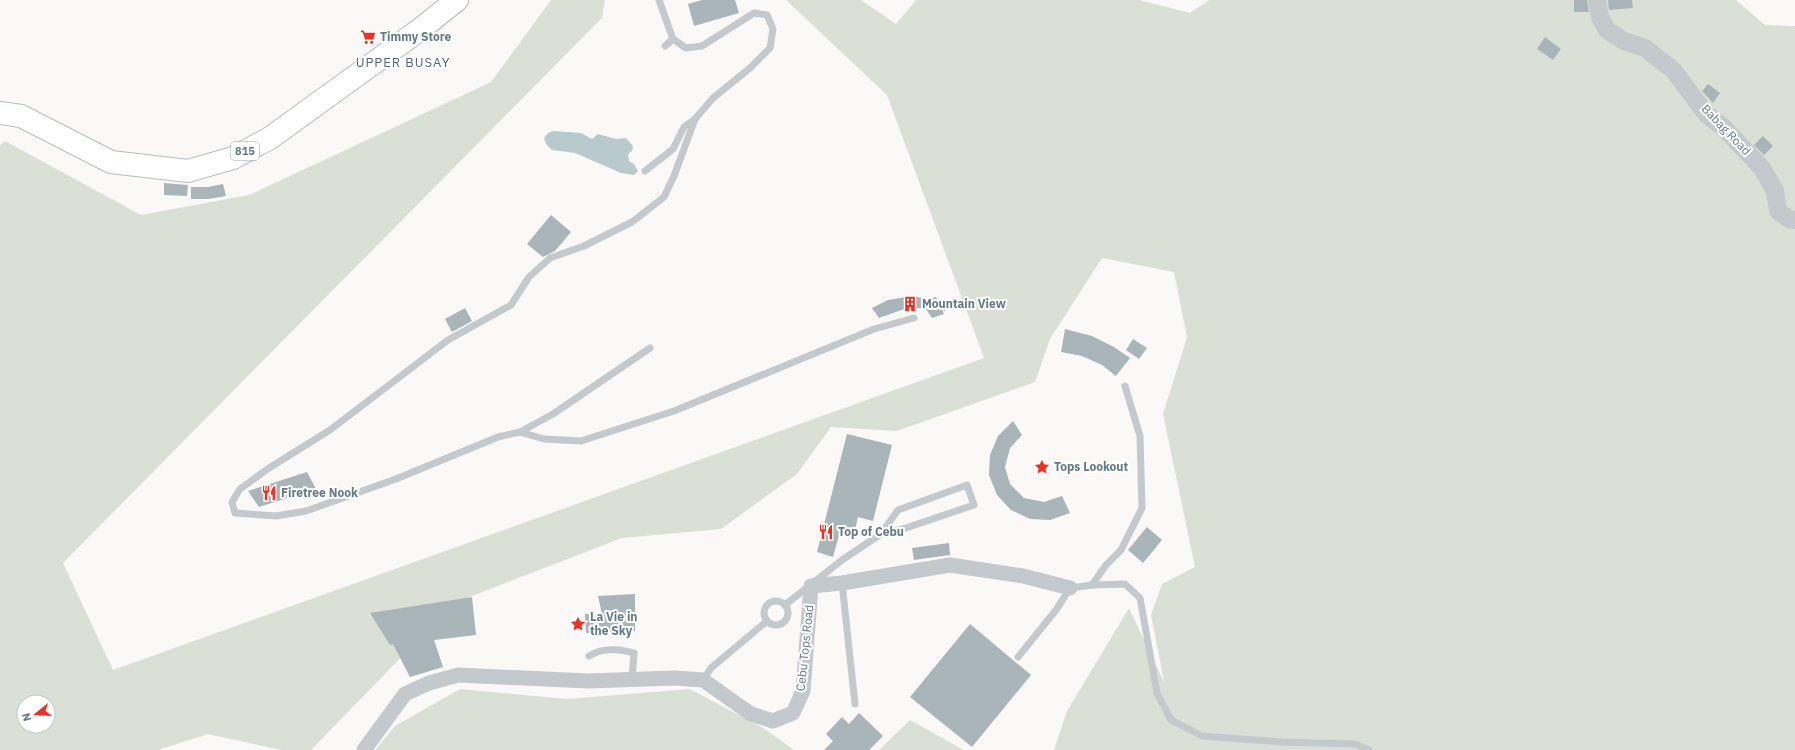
<svg xmlns="http://www.w3.org/2000/svg" width="1795" height="750" font-family="'IBM Plex Sans',sans-serif">
<style>
.green{fill:#dbe0d6;fill-rule:evenodd}
.water{fill:#b9cacc}
.building{fill:#a9b5b9}
.lines{fill:none;stroke-linecap:round;stroke-linejoin:round}
.primary-casing{stroke:#b6bdc0;stroke-width:24}
.service{stroke:#c3c9cc;stroke-width:7}
.minor{stroke:#c3c9cc;stroke-width:15}
.tertiary{stroke:#c3c9cc;stroke-width:18}
.primary{stroke:#fff;stroke-width:22}
.labels{text-anchor:middle;stroke-width:4;stroke-linejoin:round;paint-order:stroke}
.shield{fill:#fff;stroke:#92a2a9;stroke-width:1}
.shield-label{font-size:11px;font-weight:bold;fill:#637a84}
.poi-label{font-size:12px;font-weight:bold;fill:#637a84;stroke:#fff;text-anchor:start}
.street-label{font-size:12px;fill:#637a84;stroke:#fff}
.neighbourhood-label{font-size:13px;letter-spacing:1px;fill:#55686f;stroke:#fff}
</style>
<rect width="100%" height="100%" fill="#faf9f7"/>
<g class="green">
<path d="M 551,0 L 605,0 L 602,18 L 63,563 L 113,670 L 984,358 L 887,95 L 786,0 L 861,0 L 896,24 L 916,0 L 1139,0 L 1190,13 L 1209,0 L 1736,0 L 1765,25 L 1795,26 L 1795,750 L 1054,750 L 1067,711 L 1129,608 L 1164,682 L 1151,615 L 1162,584 L 1195,567 L 1163,414 L 1187,337 L 1174,272 L 1102,258 L 1050,339 L 1035,382 L 897,431 L 831,427 L 797,474 L 721,529 L 622,538 L 454,603 L 311,750 L 281,750 L 208,734 L 158,750 L 0,750 L 0,145 L 5,141 L 141,215 L 249,195 L 491,82 ZM 24,702 L 48,702 L 48,726 L 24,726 Z"/>
<path d="M 460,689 L 567,699 L 690,689 L 765,729 L 794,750 L 375,750 L 395,726 Z"/>
<path d="M 910,720 L 964,750 L 879,750 Z"/>
</g>
<path class="water" d="M 553,131 L 581,133 L 592,139 L 598,134 L 616,139 L 626,138 L 633,146 L 632,151 L 628,154 L 629,161 L 634,164 L 638,171 L 634,175 L 621,173 L 575,153 L 552,150 L 546,144 L 544,138 L 548,133 Z"/>
<g class="building">
<path d="M 702,0 L 735,0 L 739,13 L 694,26 L 688,4 Z"/>
<path d="M 1574,0 L 1587,0 L 1589,12 L 1574,12 Z"/>
<path d="M 1608,0 L 1632,0 L 1633,8 L 1609,10 Z"/>
<path d="M 1545,37 L 1561,49 L 1553,60 L 1537,49 Z"/>
<path d="M 1708,84 L 1720,93 L 1713,103 L 1702,91 Z"/>
<path d="M 1763,136 L 1773,146 L 1764,155 L 1754,145 Z"/>
<path d="M 164,183 L 188,185 L 187,196 L 164,195 Z"/>
<path d="M 223,184 L 226,196 L 208,199 L 191,199 L 191,187 L 208,187 Z"/>
<path d="M 551,215 L 571,232 L 555,251 L 543,257 L 527,244 Z"/>
<path d="M 912,296 L 928,299 L 936,297 L 938,301 L 946,303 L 945,311 L 942,310 L 944,314 L 932,318 L 926,309 L 910,307 L 879,318 L 872,308 L 888,300 Z"/>
<path d="M 465,308 L 472,321 L 452,332 L 445,319 Z"/>
<path d="M 1065,329 L 1092,336 L 1114,347 L 1130,358 L 1116,376 L 1102,365 L 1082,356 L 1061,352 Z"/>
<path d="M 1133,339 L 1147,348 L 1139,359 L 1126,350 Z"/>
<path d="M 1013,421 L 1022,435 L 1010,448 L 1005,467 L 1010,484 L 1024,498 L 1044,502 L 1062,496 L 1070,513 L 1050,520 L 1030,519 L 1011,510 L 997,495 L 989,475 L 990,455 L 998,436 Z"/>
<path d="M 847,434 L 892,445 L 873,521 L 858,517 L 853,539 L 839,535 L 833,557 L 817,552 Z"/>
<path d="M 307,472 L 316,489 L 259,507 L 248,491 Z"/>
<path d="M 1147,527 L 1162,540 L 1143,563 L 1128,550 Z"/>
<path d="M 949,543 L 950,555 L 914,560 L 912,548 Z"/>
<path d="M 635,594 L 635,631 L 586,633 L 585,614 L 602,614 L 598,596 Z"/>
<path d="M 472,597 L 476,635 L 434,640 L 443,667 L 410,677 L 393,644 L 390,645 L 370,613 Z"/>
<path d="M 970,624 L 1031,675 L 972,747 L 910,697 Z"/>
<path d="M 859,713 L 883,736 L 869,750 L 824,750 L 833,741 L 826,734 L 842,717 L 849,724 Z"/>
</g>
<g class="lines">
<g class="primary-casing">
<path id="primary" d="M 0,113 L 21,116 L 111,162 L 188,171 L 233,158 L 270,138 L 418,31 L 457,0"/>
</g>
<g class="service">
<path d="M 659,0 L 673,39 L 686,48 L 702,46 L 754,13 L 767,15 L 773,29 L 770,48 L 750,68 L 713,98 L 695,119 L 674,176 L 664,197 L 632,222 L 584,246 L 550,258 L 529,277 L 511,305 L 448,340 L 330,430 L 269,468 L 240,489 L 232,502 L 235,513 L 276,516 L 306,511 L 396,479 L 498,437 L 520,432 L 544,439 L 581,441 L 674,411 L 874,329 L 914,318"/>
<path d="M 665,46 L 673,39"/>
<path d="M 645,171 L 673,149 L 684,127 L 695,119"/>
<path d="M 520,432 L 553,414 L 650,348"/>
<path d="M 842,583 L 855,704"/>
<path d="M 1092,585 L 1106,565 L 1121,550 L 1142,508 L 1140,436 L 1125,386"/>
<circle cx="776" cy="613" r="12"/>
<path d="M 785,605 L 842,560 L 881,534 L 903,529 L 974,505 L 967,485 L 898,510 L 881,534"/>
<path d="M 589,656 C 604,647 617,649 634,653 L 632,679"/>
<path d="M 1018,657 L 1056,610 L 1070,588 L 1092,585 L 1125,584 L 1140,598 L 1157,693 L 1171,720 L 1202,736 L 1282,742 L 1355,744 L 1369,750"/>
<path d="M 703,680 L 711,668 L 767,621"/>
</g>
<path class="minor" d="M 364,750 L 405,694 L 429,683 L 458,675 L 588,681 L 675,678 L 703,680 L 751,714 L 773,721 L 793,713 L 803,691 L 811,586 L 842,583 L 950,565 L 1023,576 L 1070,588"/>
<path class="tertiary" d="M 1597,0 L 1600,17 L 1607,30 L 1624,41 L 1645,48 L 1674,71 L 1706,114 L 1723,127 L 1762,168 L 1775,191 L 1778,211 L 1789,219 L 1795,220"/>
<use href="#primary" class="primary"/>
</g>
<defs>
<g id="supermarket-bare" transform="scale(1.2)"><path d="M-6-5.5h2.5l.6 2H6L4.5 2H-2.5L-4.4-4H-6ZM-1.5 3.2a1.3 1.3 0 1 0 .1 0ZM3 3.2a1.3 1.3 0 1 0 .1 0Z" fill="#ee3123" stroke="#fff" stroke-width="2.5" paint-order="stroke"/></g>
<g id="building-bare" transform="scale(1.2)"><path d="M-4-6H4V6H1V3H-1V6H-4ZM-2.5-4.3h1.7v1.8h-1.7ZM.8-4.3h1.7v1.8H.8ZM-2.5-1h1.7V.8h-1.7ZM.8-1h1.7V.8H.8Z" fill="#ee3123" stroke="#fff" stroke-width="2.5" paint-order="stroke"/></g>
<g id="sight-bare" transform="scale(1.2)"><path d="M0-6L1.8-2.2L6-1.7L2.9 1.2L3.7 5.4L0 3.3L-3.7 5.4L-2.9 1.2L-6-1.7L-1.8-2.2Z" fill="#ee3123" stroke="#fff" stroke-width="2.5" paint-order="stroke"/></g>
<g id="restaurant-bare" transform="scale(1.2)"><path d="M-5-6h1v4h1v-4h1v4h1v-4h1v5L-1.5 .5V6h-2V.5L-5-1ZM5-6V6H3V1.5H1.5Q1.5-4 5-6Z" fill="#ee3123" stroke="#fff" stroke-width="2.5" paint-order="stroke"/></g>
</defs>
<g fill-rule="evenodd">
<use href="#supermarket-bare" x="368" y="37"/>
<use href="#building-bare" x="910" y="304"/>
<use href="#sight-bare" x="1042" y="467"/>
<use href="#restaurant-bare" x="269" y="493"/>
<use href="#restaurant-bare" x="826" y="532"/>
<use href="#sight-bare" x="578" y="624"/>
</g>
<g class="labels">
<rect class="shield" x="231" y="142" width="28" height="18" rx="3"/>
<g class="shield-label">
<text x="245" y="155">815</text>
</g>
<g class="poi-label">
<text x="380" y="41">Timmy Store</text>
<text x="922" y="308">Mountain View</text>
<text x="1054" y="471">Tops Lookout</text>
<text x="281" y="497">Firetree Nook</text>
<text x="838" y="536">Top of Cebu</text>
<text x="590" y="621">La Vie in<tspan x="590" dy="14">the Sky</tspan></text>
</g>
<g class="street-label">
<text transform="translate(1726 130) rotate(46)" y="4">Babag Road</text>
<text transform="translate(805 648) rotate(-84)" y="4">Cebu Tops Road</text>
</g>
<g class="neighbourhood-label">
<text x="403" y="67">UPPER BUSAY</text>
</g>
</g>
<g transform="translate(36 714) rotate(252)"><circle r="19" fill="#ffffff" stroke="#c1cace"/>
<path d="M0-3L7 15L0 10L-7 15Z" fill="#ee3123"/>
<text y="-6" font-size="11" font-weight="bold" text-anchor="middle" fill="#637a84">N</text>
</g>
</svg>
